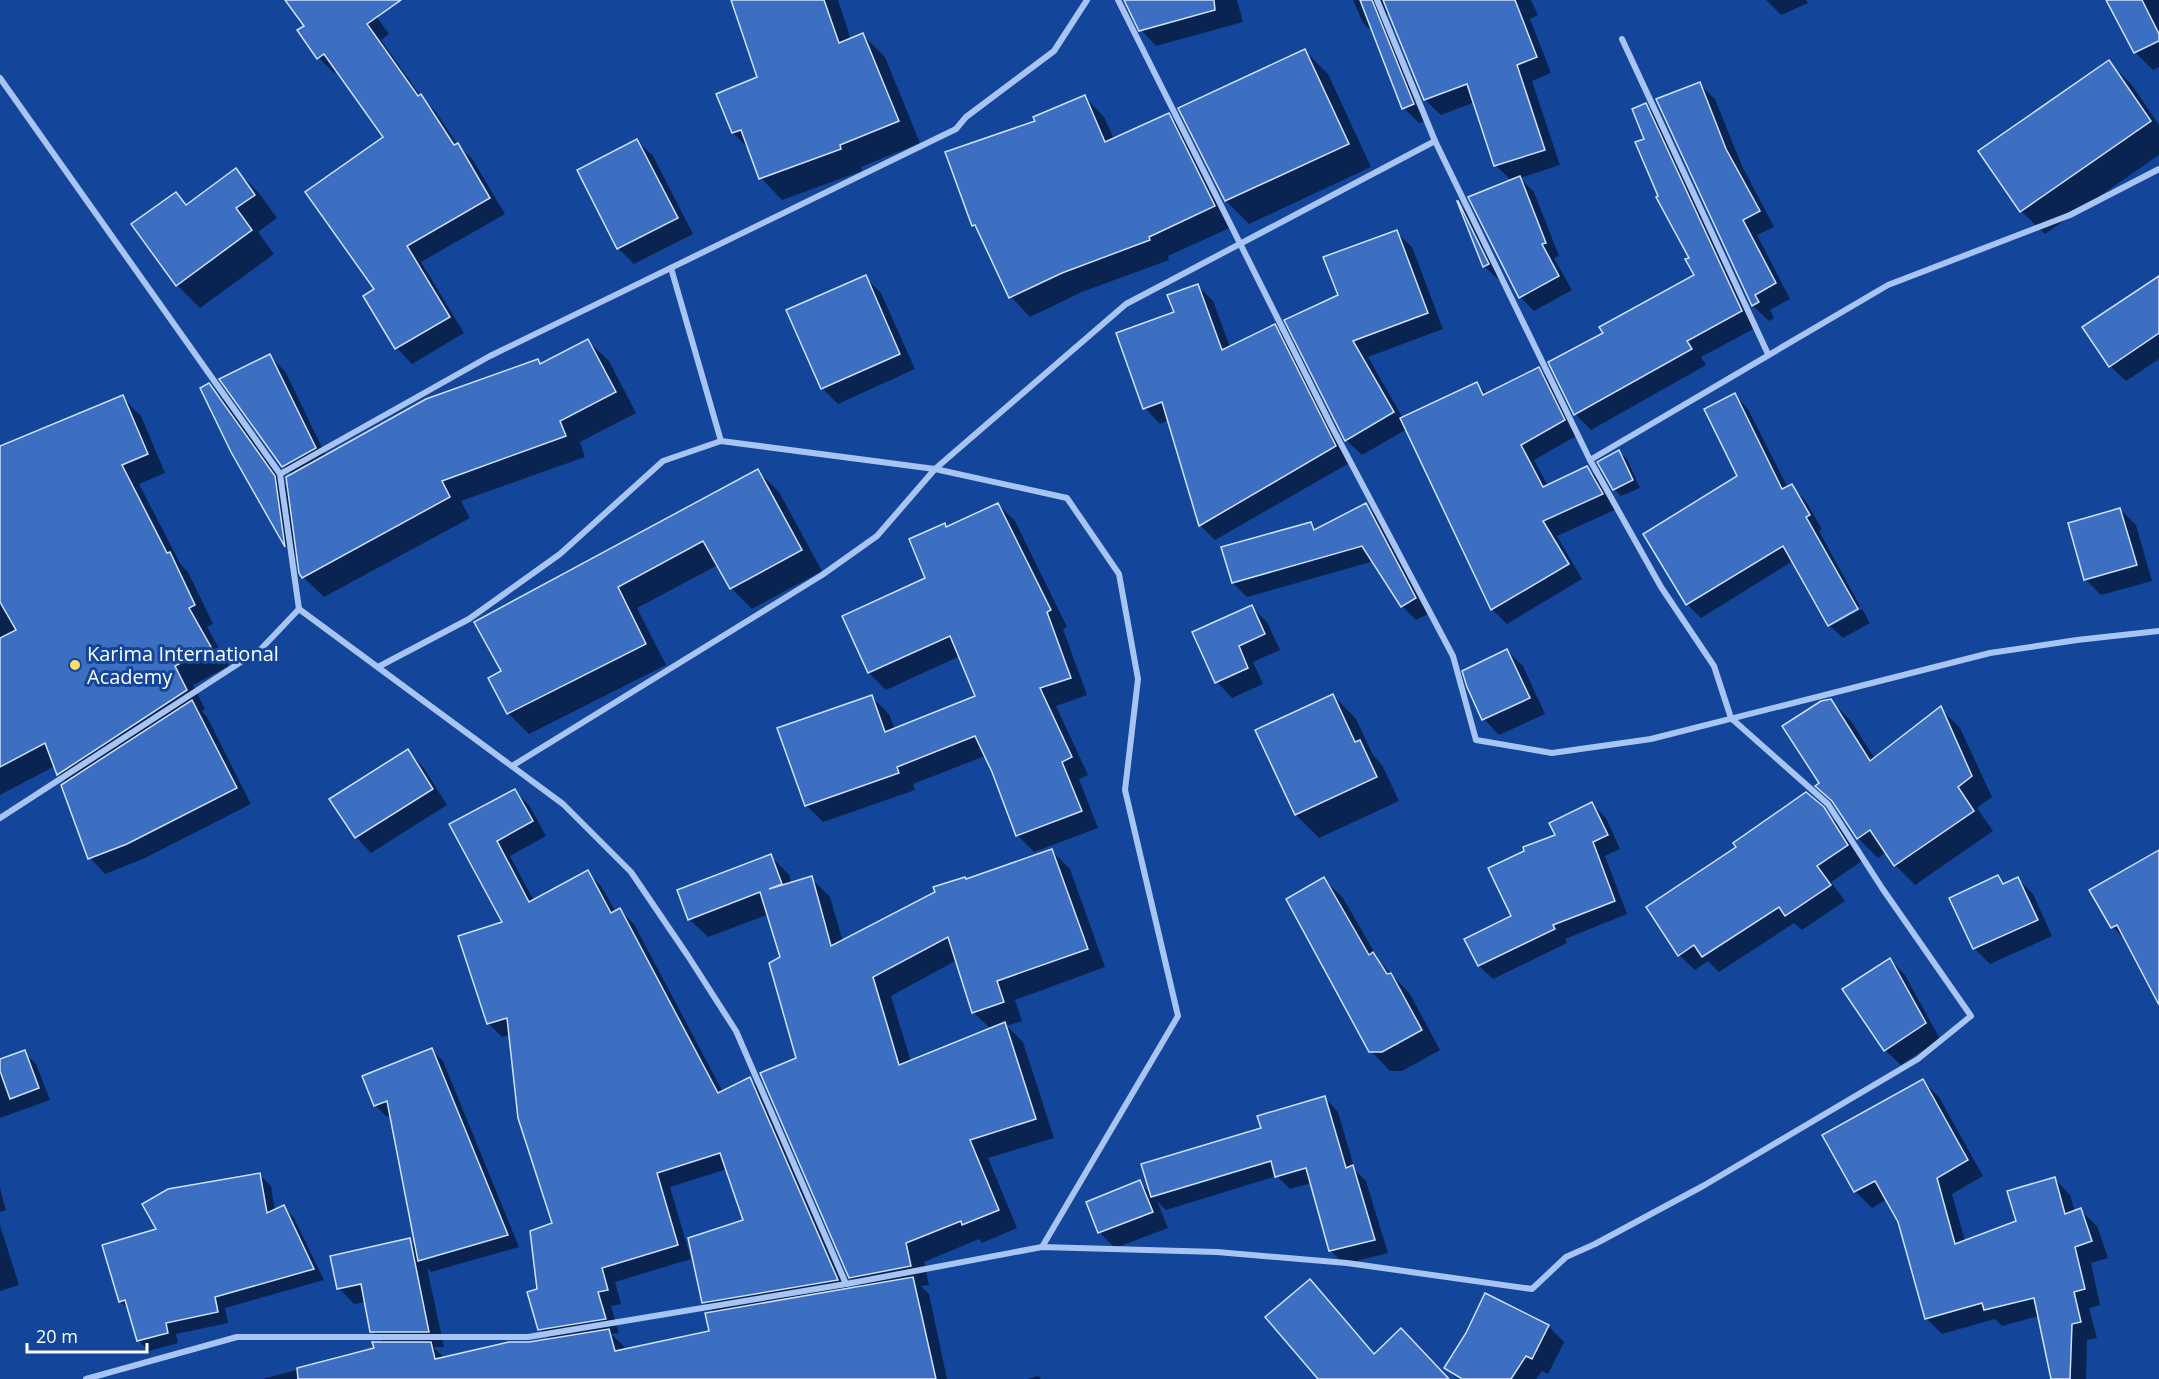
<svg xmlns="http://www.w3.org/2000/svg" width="2159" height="1379" font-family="'Open Sans',sans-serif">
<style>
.shadow{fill:#0007;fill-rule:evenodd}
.building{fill:#3c6fc1;stroke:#cfe1fd;stroke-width:1.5}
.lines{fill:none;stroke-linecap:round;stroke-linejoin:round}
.minor{stroke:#a7c4f3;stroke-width:6}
.poi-dot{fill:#ffde69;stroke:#13459a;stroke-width:2}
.labels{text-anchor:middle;stroke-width:6;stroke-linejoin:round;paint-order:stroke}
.poi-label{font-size:20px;fill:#fff;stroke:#13459a;text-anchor:start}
</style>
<rect width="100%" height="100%" fill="#13459a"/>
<g class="shadow">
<path d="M 287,0 L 386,0 L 371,9 L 389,34 L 381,40 L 422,98 L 436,112 L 457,144 L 473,160 L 505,214 L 421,262 L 464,333 L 412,364 L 397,348 L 365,296 L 376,290 L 385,137 L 338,71 L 334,73 L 319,58 L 306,26 Z"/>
<path d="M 733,0 L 838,0 L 851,40 L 863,35 L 885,57 L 920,143 L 861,167 L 862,171 L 782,200 L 761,178 L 750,150 L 733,133 L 758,78 Z"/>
<path d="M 1125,0 L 1237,0 L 1243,22 L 1156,46 L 1141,30 Z"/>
<path d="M 1353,0 L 1531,0 L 1538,15 L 1530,19 L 1551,73 L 1532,81 L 1560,165 L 1520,178 L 1534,192 L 1559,256 L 1554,258 L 1572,290 L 1534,311 L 1520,297 L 1512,181 L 1495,165 L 1475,102 L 1441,115 L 1425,100 L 1388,9 L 1387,19 L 1429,120 L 1419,123 L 1404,108 L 1375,34 L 1363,23 Z"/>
<path d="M 1766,0 L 1806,0 L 1808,3 L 1781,15 Z"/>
<path d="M 2107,0 L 2159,0 L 2159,67 L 2153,70 L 2135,52 Z"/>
<path d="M 1305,51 L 1328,74 L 1371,167 L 1249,224 L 1226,201 L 1180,109 Z"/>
<path d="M 2109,62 L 2132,85 L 2159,125 L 2159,155 L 2045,234 L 2021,211 L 1980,152 Z"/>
<path d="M 1699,84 L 1715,99 L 1742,166 L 1774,227 L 1757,235 L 1790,299 L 1770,310 L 1774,318 L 1769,321 L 1753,306 L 1658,100 Z"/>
<path d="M 1085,97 L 1104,117 L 1114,139 L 1168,114 L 1188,134 L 1234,226 L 1168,256 L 1169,260 L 1082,292 L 1030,317 L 1011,297 L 981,233 L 973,225 L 1037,122 Z"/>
<path d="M 1646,105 L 1661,121 L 1757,327 L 1701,357 L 1706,365 L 1591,430 L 1575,414 L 1605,334 L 1696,275 L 1646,140 Z"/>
<path d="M 637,141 L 653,156 L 693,234 L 634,264 L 618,248 Z"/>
<path d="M 236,170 L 259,193 L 277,218 L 258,232 L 274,254 L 200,308 L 177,285 L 176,194 L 188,205 Z"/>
<path d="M 1462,207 L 1473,218 L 1500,281 L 1484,266 Z"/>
<path d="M 1396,232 L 1412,247 L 1443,329 L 1368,357 L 1403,418 L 1476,383 L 1488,395 L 1538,368 L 1553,383 L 1578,435 L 1534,460 L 1548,486 L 1587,468 L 1602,482 L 1617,509 L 1557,536 L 1582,579 L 1507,624 L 1492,609 L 1407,429 L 1362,455 L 1346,440 L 1340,295 Z"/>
<path d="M 865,277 L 881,293 L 915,369 L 838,404 L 822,388 Z"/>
<path d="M 1197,285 L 1213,301 L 1230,347 L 1274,326 L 1290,342 L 1351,462 L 1215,540 L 1200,525 L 1169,420 L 1160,424 L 1145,408 L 1176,313 Z"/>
<path d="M 2159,295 L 2159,359 L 2126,381 L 2110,366 Z"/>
<path d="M 588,341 L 609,361 L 636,413 L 580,442 L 585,457 L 461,501 L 470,518 L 324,597 L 303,577 L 299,558 L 286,546 L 233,451 L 209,385 L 228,404 L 289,490 L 292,475 L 283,466 L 269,356 L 285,371 L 326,456 L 538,361 L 542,365 Z"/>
<path d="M 1735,395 L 1748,409 L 1788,488 L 1791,486 L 1805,500 L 1822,529 L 1819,531 L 1860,606 L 1831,622 L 1831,626 L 1862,609 L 1870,623 L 1843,638 L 1829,625 L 1793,561 L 1701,618 L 1687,604 L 1739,477 Z"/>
<path d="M 122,397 L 141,416 L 165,473 L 139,484 L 181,565 L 188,572 L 213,624 L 207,627 L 229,666 L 193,685 L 205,709 L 202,711 L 207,717 L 251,804 L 143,859 L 105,874 L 90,858 L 67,783 L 58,774 L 55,766 L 0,795 L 0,448 Z"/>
<path d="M 1619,452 L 1627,459 L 1640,488 L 1621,496 L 1614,489 Z"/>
<path d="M 758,471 L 779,492 L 822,571 L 752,609 L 731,588 L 718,565 L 637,608 L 666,665 L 529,734 L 508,713 L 503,672 Z"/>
<path d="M 998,504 L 1015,521 L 1067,627 L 1063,629 L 1087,695 L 1056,706 L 1088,775 L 1079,779 L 1098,828 L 1034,852 L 1017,835 L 985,756 L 913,784 L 915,790 L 823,822 L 806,805 L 872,697 L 889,714 L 895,730 L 977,697 L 960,656 L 886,690 L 869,673 L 927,579 L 944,525 L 947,528 Z"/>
<path d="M 1366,505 L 1380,520 L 1430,613 L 1416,620 L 1402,606 L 1374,561 L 1247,597 L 1233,583 L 1311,523 L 1317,530 Z"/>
<path d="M 2120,509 L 2136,525 L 2152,581 L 2101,595 L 2086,580 L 2070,524 Z"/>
<path d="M 1252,607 L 1267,622 L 1280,650 L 1253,662 L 1263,684 L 1232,698 L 1217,682 L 1194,633 Z"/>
<path d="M 1507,651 L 1523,666 L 1545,714 L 1499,735 L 1484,719 L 1468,687 Z"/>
<path d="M 1333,695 L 1356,719 L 1373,755 L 1382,765 L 1399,801 L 1319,838 L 1296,815 L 1257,731 Z"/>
<path d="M 1830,700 L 1851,721 L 1875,759 L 1940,708 L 1960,728 L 1992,797 L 1977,808 L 1993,831 L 1915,885 L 1895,865 L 1887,852 L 1878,858 L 1858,838 L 1821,784 Z"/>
<path d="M 407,751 L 423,767 L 447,805 L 371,853 L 356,837 Z"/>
<path d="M 515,791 L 529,805 L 546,836 L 510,856 L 534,901 L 587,872 L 601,886 L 616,912 L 620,910 L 634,924 L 723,1092 L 750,1079 L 764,1093 L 849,1289 L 861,1287 L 850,1277 L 798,1059 L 782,958 L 769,914 L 708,937 L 689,919 L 771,856 L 789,875 L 792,884 L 811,878 L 830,897 L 843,942 L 966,880 L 1051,850 L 1070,869 L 1105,967 L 1015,1000 L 1022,1021 L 1007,1026 L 1023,1042 L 1054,1138 L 988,1158 L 1017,1228 L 982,1243 L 979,1239 L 924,1262 L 929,1285 L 921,1286 L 929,1294 L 947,1379 L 263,1379 L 375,1349 L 384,1344 L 372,1331 L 366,1302 L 354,1304 L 339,1288 L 409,1240 L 417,1248 L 392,1115 L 387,1117 L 375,1105 L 432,1050 L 443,1061 L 519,1247 L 431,1272 L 427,1268 L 444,1347 L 433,1347 L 445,1358 L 550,1340 L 540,1329 L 538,1290 L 554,1224 L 510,1035 L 502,1037 L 488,1023 L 504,923 L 451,825 ZM 957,960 L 973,1012 L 991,1029 L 911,1062 L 891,996 ZM 727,1169 L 745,1221 L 704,1302 L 715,1313 L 711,1332 L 625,1351 L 624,1346 L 611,1334 L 619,1333 L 611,1306 L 621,1304 L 615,1282 L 691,1259 L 670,1187 Z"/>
<path d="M 1592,804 L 1606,818 L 1620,849 L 1605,856 L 1627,914 L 1565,939 L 1567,943 L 1493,979 L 1479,966 L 1466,940 L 1513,916 L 1557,836 Z"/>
<path d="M 1823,809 L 1839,825 L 1862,861 L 1831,882 L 1845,901 L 1802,930 L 1794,923 L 1719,972 L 1708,961 L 1695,970 L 1679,955 Z"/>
<path d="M 2159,852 L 2159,991 L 2128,943 L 2113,927 L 2091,891 Z"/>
<path d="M 1998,877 L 2005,884 L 2018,879 L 2033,894 L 2052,936 L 1990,964 L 1974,948 Z"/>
<path d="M 1324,879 L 1343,898 L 1380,962 L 1410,994 L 1440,1050 L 1402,1071 L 1390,1071 L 1371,1051 Z"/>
<path d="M 1890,960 L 1905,975 L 1940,1039 L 1901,1065 L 1885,1050 Z"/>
<path d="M 24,1052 L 36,1064 L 50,1100 L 0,1118 L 0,1061 Z"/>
<path d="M 1923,1081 L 1939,1097 L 1983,1176 L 1952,1194 L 1965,1241 L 2018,1221 L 2054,1178 L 2070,1195 L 2075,1212 L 2080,1210 L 2097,1226 L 2108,1258 L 2091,1263 L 2100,1305 L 2089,1308 L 2097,1338 L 2087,1340 L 2086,1379 L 2053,1379 L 2039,1316 L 2002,1326 L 1995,1319 L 1942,1334 L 1926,1318 L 1899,1221 L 1887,1199 L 1872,1208 L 1856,1192 L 1824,1136 Z"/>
<path d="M 1325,1098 L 1338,1112 L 1355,1170 L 1366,1181 L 1388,1253 L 1344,1264 L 1331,1251 L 1312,1183 L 1290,1189 L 1277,1176 L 1166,1210 L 1157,1201 L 1168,1228 L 1115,1248 L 1099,1232 L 1139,1182 L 1151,1194 L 1263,1129 Z"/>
<path d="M 260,1175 L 271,1186 L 275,1211 L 284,1207 L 294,1218 L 324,1280 L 225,1308 L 228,1323 L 176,1334 L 178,1343 L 149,1351 L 138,1340 L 129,1310 L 120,1301 L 158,1230 Z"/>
<path d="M 0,1188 L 6,1210 L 0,1212 Z"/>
<path d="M 0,1225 L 19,1285 L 0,1291 Z"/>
<path d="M 1310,1281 L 1375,1355 L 1448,1379 L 1319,1379 Z"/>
<path d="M 1548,1326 L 1564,1342 L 1548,1374 L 1542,1371 L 1536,1379 L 1457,1379 L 1445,1367 L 1467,1333 Z"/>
<path d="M 1038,1376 L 1041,1379 L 1028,1379 Z"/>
</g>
<g class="building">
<path d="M 285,0 L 401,0 L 367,24 L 418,96 L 421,94 L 454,145 L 458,143 L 490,198 L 407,246 L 450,317 L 395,349 L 363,296 L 374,289 L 305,192 L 383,137 L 324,54 L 317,59 L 297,30 L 304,26 Z"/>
<path d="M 731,0 L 824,0 L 839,43 L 863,33 L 899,121 L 840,145 L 841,149 L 759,179 L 741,130 L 732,133 L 716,94 L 757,77 Z"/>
<path d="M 1124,0 L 1214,0 L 1215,10 L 1139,31 Z"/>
<path d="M 1360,0 L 1372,0 L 1414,104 L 1402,109 Z"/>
<path d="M 1383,0 L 1515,0 L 1537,57 L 1517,65 L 1545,150 L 1494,166 L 1467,84 L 1424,100 Z"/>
<path d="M 2106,0 L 2142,0 L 2159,34 L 2159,41 L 2134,53 Z"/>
<path d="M 1305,49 L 1349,144 L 1225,201 L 1178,108 Z"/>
<path d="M 2109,60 L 2151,121 L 2020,212 L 1978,151 Z"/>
<path d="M 1700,82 L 1726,149 L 1760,211 L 1743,220 L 1776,283 L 1755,295 L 1759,302 L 1752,306 L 1656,99 Z"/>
<path d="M 1085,95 L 1105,142 L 1169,113 L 1215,206 L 1149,237 L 1150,240 L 1062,273 L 1009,298 L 975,225 L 972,226 L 945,152 L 1035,121 L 1033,117 Z"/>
<path d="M 1646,103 L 1742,311 L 1687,341 L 1692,349 L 1574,415 L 1548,362 L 1603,333 L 1599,327 L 1694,275 L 1685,259 L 1689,258 L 1656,197 L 1658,196 L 1635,142 L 1644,139 L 1632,109 Z"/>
<path d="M 637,139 L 678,218 L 617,249 L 577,170 Z"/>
<path d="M 236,168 L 255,195 L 236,208 L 252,230 L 176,286 L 131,224 L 176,192 L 186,205 Z"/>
<path d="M 1520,176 L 1546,243 L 1542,244 L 1559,276 L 1519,298 L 1468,197 Z"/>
<path d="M 1457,201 L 1458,201 L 1489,264 L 1483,267 Z"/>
<path d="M 1397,230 L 1428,313 L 1353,341 L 1394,412 L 1345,441 L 1284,320 L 1338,295 L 1323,257 Z"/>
<path d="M 866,275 L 900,354 L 821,389 L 786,310 Z"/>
<path d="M 2159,276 L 2159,333 L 2109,367 L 2082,327 Z"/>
<path d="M 1198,284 L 1222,350 L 1275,324 L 1336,446 L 1199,526 L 1162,402 L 1143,409 L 1116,333 L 1174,312 L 1167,295 Z"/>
<path d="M 588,339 L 616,392 L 560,421 L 566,436 L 442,481 L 450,497 L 302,578 L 299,573 L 286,477 L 426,399 L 538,359 L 540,364 Z"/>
<path d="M 270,354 L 316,448 L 282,467 L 219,379 Z"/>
<path d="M 1539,367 L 1565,420 L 1521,445 L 1543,487 L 1587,466 L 1603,494 L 1543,521 L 1569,564 L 1491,610 L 1400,418 L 1477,382 L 1483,395 Z"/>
<path d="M 209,383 L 275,476 L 285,547 L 231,452 L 200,388 Z"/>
<path d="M 1735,393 L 1782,489 L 1792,484 L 1810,515 L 1806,517 L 1858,609 L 1828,626 L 1783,546 L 1686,605 L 1643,534 L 1737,476 L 1704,409 Z"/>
<path d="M 123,395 L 148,454 L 122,465 L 167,553 L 170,552 L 195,605 L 189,608 L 211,647 L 175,666 L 187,690 L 57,775 L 45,743 L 0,767 L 0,638 L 16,630 L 0,602 L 0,446 Z"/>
<path d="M 1619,450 L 1633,480 L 1613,490 L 1597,462 Z"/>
<path d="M 758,469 L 802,550 L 730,589 L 703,541 L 618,587 L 646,644 L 507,714 L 488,678 L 501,671 L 474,622 Z"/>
<path d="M 998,503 L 1051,610 L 1047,612 L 1071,678 L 1040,688 L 1072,757 L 1062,762 L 1082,811 L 1016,836 L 992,772 L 975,736 L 897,767 L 899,773 L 805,806 L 777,728 L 872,695 L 885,732 L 975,696 L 950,636 L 868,673 L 842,616 L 925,578 L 909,539 L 945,523 L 946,527 Z"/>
<path d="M 1366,503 L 1416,598 L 1401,607 L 1362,546 L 1232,583 L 1221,547 L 1311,522 L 1314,530 Z"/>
<path d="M 2120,508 L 2137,565 L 2084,580 L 2068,523 Z"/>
<path d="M 1252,605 L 1265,634 L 1239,646 L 1248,668 L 1215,683 L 1192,632 Z"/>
<path d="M 1507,649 L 1530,698 L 1482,720 L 1467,687 L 1462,671 Z"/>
<path d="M 1333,694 L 1355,742 L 1360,740 L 1377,777 L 1295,815 L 1255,730 Z"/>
<path d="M 1831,699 L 1870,761 L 1941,706 L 1972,776 L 1958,787 L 1974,811 L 1894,866 L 1870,830 L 1857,839 L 1832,801 L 1815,786 L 1819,783 L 1782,726 L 1821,701 Z"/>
<path d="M 192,700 L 237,788 L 127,844 L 88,859 L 61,785 Z"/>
<path d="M 408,749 L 433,789 L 355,838 L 329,799 Z"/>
<path d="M 515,789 L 533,821 L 497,841 L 529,902 L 588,870 L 611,913 L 620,908 L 718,1093 L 750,1077 L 838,1280 L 702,1303 L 688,1238 L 743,1220 L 720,1153 L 657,1173 L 678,1245 L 602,1268 L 608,1290 L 598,1292 L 606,1319 L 538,1330 L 527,1292 L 537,1289 L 530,1231 L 552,1223 L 518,1118 L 507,1018 L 487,1024 L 458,936 L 502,922 L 449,824 Z"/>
<path d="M 1806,792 L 1824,807 L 1848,845 L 1817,866 L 1831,885 L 1785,916 L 1779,907 L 1702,957 L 1694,945 L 1678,956 L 1646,907 L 1736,847 L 1733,843 Z"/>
<path d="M 1592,802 L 1608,835 L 1593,842 L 1615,901 L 1553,925 L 1555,929 L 1478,966 L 1464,939 L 1511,916 L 1488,868 L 1524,851 L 1523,847 L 1555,835 L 1549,823 Z"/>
<path d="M 1052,849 L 1088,949 L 997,981 L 1004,1002 L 972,1013 L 948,937 L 873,977 L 899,1065 L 1005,1022 L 1036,1119 L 970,1140 L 999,1210 L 962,1225 L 961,1221 L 906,1243 L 911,1266 L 849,1278 L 760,1073 L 796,1058 L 769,963 L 780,957 L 760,892 L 688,920 L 677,890 L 771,854 L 782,884 L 769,889 L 812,876 L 831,946 L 935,892 L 933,887 L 965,877 L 966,879 Z"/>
<path d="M 2159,850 L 2159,1005 L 2117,925 L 2111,928 L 2089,890 Z"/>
<path d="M 1998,875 L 2003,884 L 2018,877 L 2038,920 L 1973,949 L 1949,898 Z"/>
<path d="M 1324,877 L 1369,955 L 1373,952 L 1387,974 L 1391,973 L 1422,1030 L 1382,1052 L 1369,1052 L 1286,899 Z"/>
<path d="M 1890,958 L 1926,1023 L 1884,1051 L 1842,989 Z"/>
<path d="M 432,1048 L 508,1235 L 418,1261 L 387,1101 L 374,1106 L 362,1076 Z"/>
<path d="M 25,1050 L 39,1088 L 10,1099 L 0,1071 L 0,1059 Z"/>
<path d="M 1923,1079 L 1968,1160 L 1937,1178 L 1955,1244 L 2016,1221 L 2007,1191 L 2055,1177 L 2065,1214 L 2081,1208 L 2092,1241 L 2075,1247 L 2085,1289 L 2074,1292 L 2081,1322 L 2072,1324 L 2070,1379 L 2051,1379 L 2034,1298 L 1984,1310 L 1982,1303 L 1925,1319 L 1898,1222 L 1875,1181 L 1854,1192 L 1822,1135 Z"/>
<path d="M 1325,1096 L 1346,1168 L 1353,1165 L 1375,1240 L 1329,1251 L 1306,1168 L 1275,1177 L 1271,1161 L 1151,1197 L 1141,1164 L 1261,1128 L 1257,1116 Z"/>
<path d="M 260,1173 L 267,1213 L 284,1205 L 314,1269 L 215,1297 L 218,1312 L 166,1323 L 168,1333 L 137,1341 L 125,1300 L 119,1302 L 102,1245 L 156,1229 L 142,1204 L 168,1189 Z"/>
<path d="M 1140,1180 L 1153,1212 L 1098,1233 L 1086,1202 Z"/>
<path d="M 410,1238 L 429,1332 L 370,1332 L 361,1284 L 337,1289 L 330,1256 Z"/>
<path d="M 913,1277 L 936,1379 L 298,1379 L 297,1368 L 374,1348 L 372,1342 L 431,1342 L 435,1359 L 509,1342 L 529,1342 L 609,1329 L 615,1351 L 709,1331 L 705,1313 Z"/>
<path d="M 1310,1279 L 1374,1354 L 1401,1328 L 1449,1379 L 1318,1379 L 1265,1317 Z"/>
<path d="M 1485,1293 L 1549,1325 L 1532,1359 L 1526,1356 L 1511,1379 L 1462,1379 L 1444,1368 L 1466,1333 Z"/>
</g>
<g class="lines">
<g class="minor">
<path d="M 1118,0 L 1332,427 L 1453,656 L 1476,740 L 1552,753 L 1651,739 L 1990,653 L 2077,640 L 2159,631"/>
<path d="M 1622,39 L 1768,354"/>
<path d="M 0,78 L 280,474 L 299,609 L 563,804 L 631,872 L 688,956 L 736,1031 L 846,1284"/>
<path d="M 671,268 L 721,441"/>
<path d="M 1590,460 L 1888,285 L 2070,215 L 2159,169"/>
<path d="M 280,474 L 490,356 L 956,129 L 966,117 L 1054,51 L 1087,0"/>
<path d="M 378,667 L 469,619 L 560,554 L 663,461 L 721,441 L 935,469 L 1067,498 L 1119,574 L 1138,679 L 1125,790 L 1178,1016 L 1042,1247"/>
<path d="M 512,766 L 822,575 L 877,536 L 935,469 L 1126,304 L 1435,141"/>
<path d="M 0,818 L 261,649 L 299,609"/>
<path d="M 86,1379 L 237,1337 L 528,1337 L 846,1284 L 1042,1247 L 1217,1252 L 1347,1263 L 1532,1289 L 1566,1257 L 1595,1244 L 1703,1186 L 1918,1059 L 1971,1016 L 1882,888 L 1828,804 L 1731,718 L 1714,666 L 1661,587 L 1590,460 L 1435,141 L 1377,0"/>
</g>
</g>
<circle class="poi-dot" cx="75" cy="665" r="6"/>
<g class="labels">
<g class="poi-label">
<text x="87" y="661">Karima International<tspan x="87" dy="23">Academy</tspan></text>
</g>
</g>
<path d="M27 1343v9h120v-9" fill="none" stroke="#ffffff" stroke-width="3"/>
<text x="36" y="1343" font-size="18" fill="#ffffff" stroke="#13459a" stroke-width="4.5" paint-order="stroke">20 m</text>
</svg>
